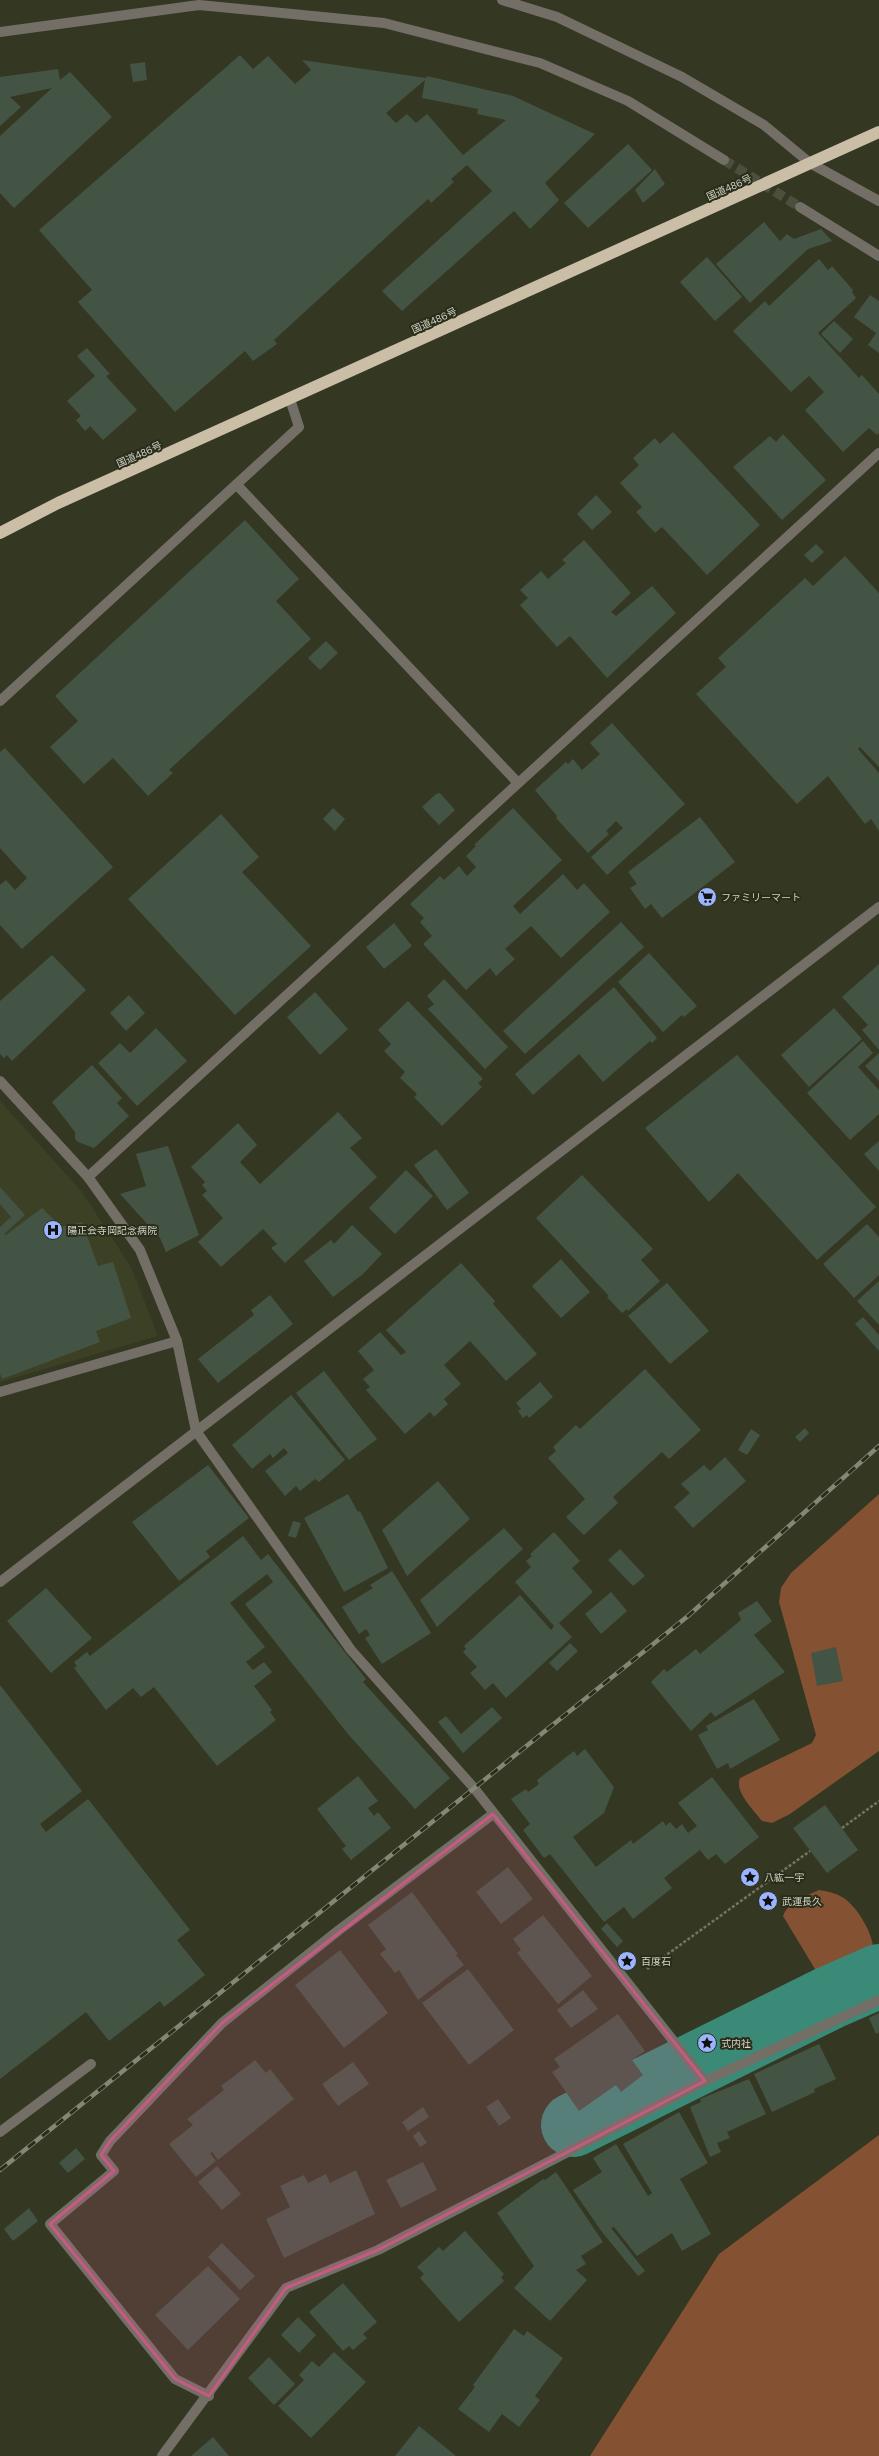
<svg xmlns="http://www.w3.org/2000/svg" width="879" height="2456" font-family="'DM Sans','Noto Sans JP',sans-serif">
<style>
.built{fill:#3c4024}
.green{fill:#5e3821}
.forest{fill:#845233}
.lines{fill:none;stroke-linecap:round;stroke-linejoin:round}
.river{stroke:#3b8977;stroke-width:64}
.building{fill:#445444;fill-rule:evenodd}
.minor-tunnel{stroke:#4c4f3b;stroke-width:10;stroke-dasharray:10 5;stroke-linecap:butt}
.path{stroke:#747665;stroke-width:2.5;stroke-dasharray:3 2;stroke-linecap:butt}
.minor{stroke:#746f66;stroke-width:10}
.highway{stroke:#cbbea7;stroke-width:12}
.rail-casing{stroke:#858776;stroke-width:4.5}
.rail{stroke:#2a2d19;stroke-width:3;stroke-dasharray:9;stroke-linecap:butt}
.marked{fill:#c85a81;fill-opacity:0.2;stroke:#c85a81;stroke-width:3;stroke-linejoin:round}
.labels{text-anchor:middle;stroke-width:4;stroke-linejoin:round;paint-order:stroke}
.street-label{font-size:10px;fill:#d2d4c7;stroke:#2a2d19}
.poi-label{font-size:10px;fill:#d2d4c7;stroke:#2a2d19;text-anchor:start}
</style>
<rect width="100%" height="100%" fill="#343722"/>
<path class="built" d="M 0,1101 L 82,1192 L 131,1267 L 158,1336 L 0,1382 Z"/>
<path class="green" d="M 818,1979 L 824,1991 L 717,2048 L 710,2036 Z"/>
<g class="forest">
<path d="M 879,1494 L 879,1751 L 790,1814 L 772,1823 L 762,1821 C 754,1810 734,1792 740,1778 L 812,1743 L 816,1735 L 779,1602 L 781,1588 L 791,1573 Z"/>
<path d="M 819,1890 C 827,1891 835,1893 842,1897 C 857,1905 879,1941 872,1958 C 866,1971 847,1978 835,1986 L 829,1986 L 821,1979 L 783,1916 C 788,1902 806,1896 819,1890 Z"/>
<path d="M 879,2135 L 879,2456 L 590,2456 L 719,2254 Z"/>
</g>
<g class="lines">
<path class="river" d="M 573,2125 L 829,1998 L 879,1976"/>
</g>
<g class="building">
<path d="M 240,55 L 253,69 L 268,56 L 295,84 L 311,70 L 302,60 L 426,78 L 427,76 L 513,96 L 595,134 L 545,183 L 559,200 L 530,229 L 514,211 L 402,311 L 382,291 L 492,191 L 467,165 L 451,179 L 454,182 L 431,203 L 428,199 L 274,340 L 277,344 L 253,361 L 245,351 L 175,412 L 78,302 L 92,290 L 39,230 ZM 425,80 L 422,98 L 478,109 L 477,114 L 506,120 L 463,155 L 427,114 L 416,123 L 407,114 L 396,123 L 386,113 Z"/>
<path d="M 145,62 L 147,80 L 133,82 L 130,64 Z"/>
<path d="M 58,69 L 60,80 L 70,72 L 112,117 L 14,208 L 0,193 L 0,136 L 52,88 L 10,97 L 21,107 L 0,126 L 0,77 Z"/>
<path d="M 628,144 L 652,170 L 588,228 L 564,203 Z"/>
<path d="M 655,169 L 665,184 L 643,203 L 635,190 Z"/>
<path d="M 764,222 L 780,241 L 787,234 L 794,239 L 821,229 L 832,241 L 808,249 L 750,303 L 716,264 Z"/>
<path d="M 707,257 L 742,297 L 715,321 L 680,282 Z"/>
<path d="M 819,259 L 828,270 L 832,266 L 853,290 L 852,292 L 856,298 L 818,333 L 859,378 L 862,375 L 879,394 L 879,433 L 877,435 L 869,428 L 843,452 L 805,410 L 824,392 L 809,376 L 791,392 L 733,331 L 765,301 L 769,306 Z"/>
<path d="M 870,295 L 879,301 L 879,353 L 868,345 L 876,333 L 854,317 Z"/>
<path d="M 834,321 L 853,339 L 840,353 L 821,334 Z"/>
<path d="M 87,348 L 110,374 L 106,376 L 137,410 L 103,440 L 90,426 L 85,431 L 76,420 L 81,416 L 67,401 L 95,376 L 77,356 Z"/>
<path d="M 673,432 L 760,525 L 707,575 L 662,527 L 655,533 L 636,512 L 642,507 L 620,483 L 639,465 L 633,458 L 655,438 L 660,444 Z"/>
<path d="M 783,434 L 826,480 L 782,520 L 733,467 L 770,436 L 776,442 Z"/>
<path d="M 596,495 L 612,512 L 592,530 L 577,514 Z"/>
<path d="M 245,520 L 299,579 L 276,601 L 311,639 L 169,770 L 173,773 L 148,796 L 113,758 L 84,784 L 50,747 L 78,721 L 55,696 Z"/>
<path d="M 584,540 L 631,593 L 611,612 L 616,616 L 652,586 L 676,613 L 607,678 L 570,636 L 557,647 L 520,605 L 528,598 L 520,590 L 541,571 L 548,579 L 566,563 L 562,560 Z"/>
<path d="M 816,544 L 824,552 L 812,563 L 804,555 Z"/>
<path d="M 845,556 L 879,593 L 879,767 L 860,747 L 858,749 L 879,773 L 879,831 L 871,819 L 865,824 L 828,776 L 797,804 L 696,694 L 726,667 L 718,658 L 805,578 L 813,586 Z"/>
<path d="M 326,641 L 338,653 L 320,670 L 308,658 Z"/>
<path d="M 612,723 L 685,804 L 607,875 L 591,857 L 623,828 L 616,821 L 606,831 L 609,834 L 588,853 L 556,818 L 557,816 L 535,790 L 566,762 L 568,764 L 573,759 L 582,770 L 600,754 L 590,743 Z"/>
<path d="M 5,748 L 113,867 L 22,949 L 0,925 L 0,885 L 6,880 L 15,890 L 27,878 L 0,848 L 0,752 Z"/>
<path d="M 440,793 L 455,810 L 439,825 L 422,807 L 436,794 Z"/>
<path d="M 333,808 L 345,819 L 335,831 L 323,819 Z"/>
<path d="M 513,808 L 562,860 L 513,906 L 520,914 L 563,874 L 577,890 L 584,883 L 610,912 L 561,958 L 531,926 L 505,949 L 515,959 L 496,976 L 490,968 L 466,990 L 423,944 L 432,936 L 420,922 L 424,918 L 410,904 L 440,876 L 444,880 L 459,866 L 467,876 L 476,867 L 466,856 L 476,846 L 474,845 Z"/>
<path d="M 221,814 L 259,857 L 242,872 L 311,946 L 235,1015 L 128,899 Z"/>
<path d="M 700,817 L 735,862 L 662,918 L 651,904 L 645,909 L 630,888 L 637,884 L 628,872 Z"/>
<path d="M 621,922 L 644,947 L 525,1054 L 503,1031 Z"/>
<path d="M 394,923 L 412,946 L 384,969 L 366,947 Z"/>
<path d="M 649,953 L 697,1006 L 684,1017 L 682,1015 L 663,1032 L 618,982 Z"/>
<path d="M 52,955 L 86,990 L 12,1061 L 7,1055 L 4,1058 L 0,1054 L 0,1001 Z"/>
<path d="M 879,964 L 879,1050 L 862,1030 L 868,1025 L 842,997 Z"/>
<path d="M 444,979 L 508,1047 L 485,1069 L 428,1009 L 434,1004 L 427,996 Z"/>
<path d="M 614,987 L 657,1038 L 652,1043 L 650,1041 L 603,1082 L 579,1054 L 533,1095 L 515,1074 Z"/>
<path d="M 315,992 L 348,1029 L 320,1055 L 287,1017 Z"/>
<path d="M 129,995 L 145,1013 L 126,1031 L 110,1013 Z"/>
<path d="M 408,1001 L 483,1079 L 478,1083 L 482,1087 L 442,1126 L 414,1097 L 417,1094 L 400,1078 L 405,1072 L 384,1051 L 391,1044 L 378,1030 Z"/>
<path d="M 834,1008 L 862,1039 L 809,1087 L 781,1055 Z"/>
<path d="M 156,1028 L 187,1061 L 137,1106 L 98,1063 L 120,1043 L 130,1053 Z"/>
<path d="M 863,1041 L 873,1053 L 858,1067 L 879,1090 L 879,1114 L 850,1140 L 807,1093 Z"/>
<path d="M 879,1053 L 879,1081 L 865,1066 Z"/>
<path d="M 737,1055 L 876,1207 L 817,1260 L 738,1173 L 709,1202 L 645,1128 Z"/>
<path d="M 92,1065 L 122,1098 L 117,1103 L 129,1116 L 94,1148 L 78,1142 L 75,1139 L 75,1132 L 52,1102 Z"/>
<path d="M 338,1112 L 362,1138 L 350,1148 L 377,1177 L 285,1263 L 271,1248 L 277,1244 L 263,1229 L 221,1267 L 198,1242 L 223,1218 L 202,1195 L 207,1191 L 202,1185 L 205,1182 L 191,1167 L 238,1123 L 257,1145 L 240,1162 L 260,1184 Z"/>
<path d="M 879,1141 L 879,1171 L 864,1154 Z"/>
<path d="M 168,1146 L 199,1235 L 166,1252 L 160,1238 L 120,1194 L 146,1186 L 136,1154 Z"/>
<path d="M 436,1149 L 469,1193 L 447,1210 L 414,1165 Z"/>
<path d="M 406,1170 L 433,1196 L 395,1234 L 369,1208 Z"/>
<path d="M 582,1175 L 653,1249 L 641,1260 L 660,1281 L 628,1311 L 627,1309 L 622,1313 L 607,1297 L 609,1296 L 536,1218 Z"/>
<path d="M 0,1187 L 25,1215 L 4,1234 L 6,1235 L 42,1208 L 61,1227 L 82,1222 L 98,1266 L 113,1262 L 131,1318 L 96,1331 L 100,1342 L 2,1379 L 0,1373 L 0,1227 L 11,1217 L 0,1204 Z"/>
<path d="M 867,1224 L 879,1237 L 879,1275 L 854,1298 L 823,1264 Z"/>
<path d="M 352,1225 L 382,1254 L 363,1274 L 333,1297 L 304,1261 L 331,1240 L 334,1244 Z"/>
<path d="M 561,1259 L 590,1292 L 561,1318 L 532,1286 Z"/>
<path d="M 461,1263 L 495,1301 L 493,1304 L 537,1354 L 506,1381 L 470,1341 L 444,1365 L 461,1384 L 444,1399 L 448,1404 L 434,1417 L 430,1412 L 405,1434 L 366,1390 L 370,1387 L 363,1379 L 374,1370 L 358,1351 L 380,1332 L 401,1355 L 406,1352 L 386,1330 Z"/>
<path d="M 879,1281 L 879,1325 L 857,1301 Z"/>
<path d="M 667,1283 L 709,1331 L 670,1364 L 628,1316 Z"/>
<path d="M 270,1295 L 293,1324 L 218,1383 L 198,1359 L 254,1315 L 251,1310 Z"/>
<path d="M 863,1317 L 879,1335 L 879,1351 L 855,1324 Z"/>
<path d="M 645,1369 L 701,1430 L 669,1459 L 662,1452 L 613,1497 L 618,1503 L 584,1535 L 566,1517 L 585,1499 L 548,1458 L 556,1451 L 553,1447 L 576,1425 L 580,1429 Z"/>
<path d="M 324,1371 L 377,1439 L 349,1460 L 296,1393 Z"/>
<path d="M 540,1382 L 553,1397 L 529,1418 L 527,1415 L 523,1418 L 518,1411 L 521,1409 L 516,1403 Z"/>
<path d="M 291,1395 L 345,1460 L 319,1482 L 315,1479 L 300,1491 L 296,1486 L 285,1496 L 265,1471 L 288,1453 L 284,1448 L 273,1458 L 270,1454 L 252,1469 L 232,1445 Z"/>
<path d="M 805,1428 L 809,1433 L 800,1442 L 795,1437 Z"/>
<path d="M 751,1429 L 760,1435 L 747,1455 L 738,1450 Z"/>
<path d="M 725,1457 L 746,1481 L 693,1528 L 674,1507 L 690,1493 L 681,1484 L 704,1465 L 710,1471 Z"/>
<path d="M 208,1465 L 249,1518 L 206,1551 L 210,1557 L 179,1581 L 132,1522 Z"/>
<path d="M 438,1481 L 470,1519 L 407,1576 L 382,1530 Z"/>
<path d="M 348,1494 L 358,1512 L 360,1511 L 388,1568 L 344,1592 L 304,1518 Z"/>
<path d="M 293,1521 L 301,1523 L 296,1538 L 288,1536 Z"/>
<path d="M 504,1528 L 523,1549 L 437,1627 L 420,1600 Z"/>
<path d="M 554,1532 L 580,1561 L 572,1568 L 593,1592 L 559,1623 L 572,1637 L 506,1698 L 493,1683 L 485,1690 L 470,1673 L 477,1667 L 463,1652 L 466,1649 L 464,1646 L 520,1595 L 551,1630 L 554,1626 L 515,1582 L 531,1567 L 526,1561 L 532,1556 L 530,1554 Z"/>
<path d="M 243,1536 L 261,1560 L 268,1554 L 366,1679 L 363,1682 L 450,1778 L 415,1809 L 348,1734 L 245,1604 L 273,1582 L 267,1574 L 230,1603 L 265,1647 L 246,1662 L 253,1670 L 264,1662 L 272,1672 L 254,1686 L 272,1710 L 270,1712 L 276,1720 L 217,1766 L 154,1687 L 141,1697 L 133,1688 L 106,1710 L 74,1668 L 77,1666 L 74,1662 L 87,1652 L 90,1656 Z"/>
<path d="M 620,1549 L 645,1576 L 633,1586 L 608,1560 Z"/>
<path d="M 392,1571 L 431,1633 L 382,1664 L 365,1638 L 370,1635 L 366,1629 L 359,1634 L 342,1607 L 373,1588 L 370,1585 Z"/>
<path d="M 46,1588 L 92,1638 L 51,1673 L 7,1621 Z"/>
<path d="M 611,1592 L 627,1611 L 601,1634 L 585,1614 Z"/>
<path d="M 757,1601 L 772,1621 L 754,1635 L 785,1672 L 715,1717 L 711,1712 L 691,1731 L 651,1682 L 664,1669 L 667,1672 L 696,1649 L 700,1654 L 741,1620 L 738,1613 Z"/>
<path d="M 570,1643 L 578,1651 L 557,1671 L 549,1663 Z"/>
<path d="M 836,1647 L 843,1681 L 817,1686 L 811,1653 Z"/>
<path d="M 0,1685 L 82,1791 L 40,1824 L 46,1832 L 88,1799 L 190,1930 L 177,1940 L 205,1975 L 164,2007 L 160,2001 L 109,2041 L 86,2012 L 0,2079 Z"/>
<path d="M 754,1699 L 780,1740 L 730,1769 L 728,1763 L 717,1769 L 698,1735 L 708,1730 L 706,1726 Z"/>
<path d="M 492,1707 L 502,1718 L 463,1753 L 438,1722 L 446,1716 L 461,1734 Z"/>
<path d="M 585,1749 L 614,1787 L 604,1813 L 573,1837 L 596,1867 L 631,1840 L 633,1844 L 663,1821 L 666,1826 L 670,1822 L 676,1829 L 682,1824 L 688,1833 L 697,1826 L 678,1803 L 712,1777 L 759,1837 L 725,1864 L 716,1854 L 708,1860 L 700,1850 L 664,1878 L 672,1888 L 633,1919 L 624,1907 L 604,1922 L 550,1854 L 544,1858 L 523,1830 L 530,1824 L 511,1799 L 526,1789 L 528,1792 L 539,1784 L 537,1780 L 574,1751 L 577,1756 Z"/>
<path d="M 358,1776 L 378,1801 L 368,1808 L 374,1816 L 378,1812 L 391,1828 L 351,1860 L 342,1849 L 346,1846 L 317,1809 Z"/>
<path d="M 825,1805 L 858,1850 L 827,1873 L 793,1828 Z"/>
<path d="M 508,1867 L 533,1899 L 501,1924 L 476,1892 Z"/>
<path d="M 412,1892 L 458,1954 L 456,1955 L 464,1965 L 418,2000 L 399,1970 L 395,1973 L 380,1954 L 386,1949 L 368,1925 Z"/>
<path d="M 543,1915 L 592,1976 L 558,2004 L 517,1953 L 521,1950 L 513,1939 Z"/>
<path d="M 607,1923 L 623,1941 L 617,1947 L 601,1929 Z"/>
<path d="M 340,1950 L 388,2013 L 344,2048 L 295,1985 Z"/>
<path d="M 468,1969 L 514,2030 L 469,2065 L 422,2003 Z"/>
<path d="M 583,1990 L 598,2009 L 571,2028 L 557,2010 Z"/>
<path d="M 879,2013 L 879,2032 L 876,2034 L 869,2018 Z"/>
<path d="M 618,2014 L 645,2051 L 632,2060 L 643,2075 L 621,2092 L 616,2085 L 579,2111 L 552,2072 L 560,2067 L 554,2059 Z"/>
<path d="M 819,2044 L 836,2079 L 814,2089 L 815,2092 L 772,2112 L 754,2074 Z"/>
<path d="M 255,2060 L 266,2073 L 270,2069 L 294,2099 L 218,2160 L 212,2152 L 210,2153 L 216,2161 L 196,2177 L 169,2144 L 193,2125 L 187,2119 L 224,2090 L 221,2086 Z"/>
<path d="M 353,2062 L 369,2084 L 338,2106 L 322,2084 Z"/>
<path d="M 749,2079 L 766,2114 L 727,2132 L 730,2138 L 717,2143 L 721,2152 L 710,2157 L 690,2107 L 701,2102 L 700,2099 Z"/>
<path d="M 498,2099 L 511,2118 L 499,2126 L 486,2107 Z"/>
<path d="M 423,2107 L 429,2117 L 408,2131 L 402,2122 Z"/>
<path d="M 679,2112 L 708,2163 L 680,2179 L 711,2234 L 682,2251 L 672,2233 L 637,2256 L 614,2227 L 611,2228 L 645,2271 L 638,2276 L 602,2232 L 573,2190 L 602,2172 L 593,2158 L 616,2144 L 648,2196 L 652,2193 L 623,2144 Z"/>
<path d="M 419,2131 L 427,2143 L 420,2147 L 413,2136 Z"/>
<path d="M 76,2148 L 85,2159 L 68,2173 L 59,2163 Z"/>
<path d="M 423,2162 L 437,2190 L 401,2208 L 386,2180 Z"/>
<path d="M 217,2166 L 241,2194 L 222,2210 L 198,2182 Z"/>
<path d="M 356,2170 L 375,2214 L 284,2258 L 266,2219 L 290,2207 L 280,2186 L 304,2175 L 308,2183 L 326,2174 L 330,2183 Z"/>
<path d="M 556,2172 L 603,2242 L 581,2256 L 586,2264 L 576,2270 L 587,2280 L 550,2321 L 514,2288 L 534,2266 L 497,2213 L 543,2179 L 545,2180 Z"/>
<path d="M 29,2208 L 38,2221 L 13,2241 L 4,2229 Z"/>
<path d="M 465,2231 L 504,2274 L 501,2277 L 504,2281 L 459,2322 L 420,2278 L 424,2274 L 417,2267 L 439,2247 L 443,2251 Z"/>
<path d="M 222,2243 L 255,2276 L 240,2290 L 208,2257 Z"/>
<path d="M 208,2266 L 240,2299 L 188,2350 L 155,2315 Z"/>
<path d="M 343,2283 L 377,2322 L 363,2334 L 367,2338 L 353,2350 L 349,2346 L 343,2351 L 309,2312 Z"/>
<path d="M 298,2317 L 316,2335 L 299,2353 L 281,2335 Z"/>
<path d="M 514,2329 L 524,2336 L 527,2331 L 563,2358 L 535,2396 L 540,2400 L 519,2427 L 502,2414 L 489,2432 L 458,2409 L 475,2387 L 473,2385 Z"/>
<path d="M 334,2352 L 366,2382 L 311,2438 L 278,2406 L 304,2380 L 299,2375 L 312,2361 L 319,2367 Z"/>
<path d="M 269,2357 L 295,2384 L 274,2405 L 248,2378 Z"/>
<path d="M 419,2426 L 456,2456 L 395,2456 Z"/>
<path d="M 213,2437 L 229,2456 L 191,2456 Z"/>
</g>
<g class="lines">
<path class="minor-tunnel" d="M 724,160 L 800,207"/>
<g class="path">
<path d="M 842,1828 L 879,1801"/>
<path d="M 647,1969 L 810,1851"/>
</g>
<g class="minor">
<path d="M 502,0 L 557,17 L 682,77 L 764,125 L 810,163 L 879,201"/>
<path d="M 0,32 L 199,5 L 384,23 L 540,63 L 628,101 L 724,160"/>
<path d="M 800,207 L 879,256"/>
<path d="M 237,485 L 518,783"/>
<path d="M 0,701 L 299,427 L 290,399"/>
<path d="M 0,1081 L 88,1177 L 140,1250 L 177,1341 L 196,1431 L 351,1650 L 474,1788 L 705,2081"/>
<path d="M 88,1177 L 879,453"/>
<path d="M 0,1392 L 177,1341"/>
<path d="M 0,1582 L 879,907"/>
<path d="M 0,2132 L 91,2064"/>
<path d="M 209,2396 L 175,2379 L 50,2224 L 114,2171 L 101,2155 L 110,2141 L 222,2023 L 339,1930 L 493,1814"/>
<path d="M 162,2456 L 286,2288 L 378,2250 L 705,2081 L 879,2000"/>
</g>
<path class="highway" d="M 0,533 L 58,503 L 879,132"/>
<g class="rail-casing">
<path id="rail" d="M 0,2170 L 688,1616 L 879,1446"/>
</g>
<use href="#rail" class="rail"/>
</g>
<path class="marked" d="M 493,1814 L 705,2081 L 378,2250 L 286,2288 L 209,2396 L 175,2379 L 50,2224 L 114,2171 L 101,2155 L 110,2141 L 222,2023 Z"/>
<defs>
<g id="supermarket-disc" transform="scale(1)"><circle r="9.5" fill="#9cb4fd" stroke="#2a2d19"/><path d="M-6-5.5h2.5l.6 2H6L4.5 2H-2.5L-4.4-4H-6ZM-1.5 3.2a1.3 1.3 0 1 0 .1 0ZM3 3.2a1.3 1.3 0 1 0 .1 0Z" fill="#111"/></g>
<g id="hospital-disc" transform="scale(1)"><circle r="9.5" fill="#9cb4fd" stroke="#2a2d19"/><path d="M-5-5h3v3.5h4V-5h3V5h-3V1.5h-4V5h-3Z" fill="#111"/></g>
<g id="sight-disc" transform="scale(1)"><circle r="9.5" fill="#9cb4fd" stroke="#2a2d19"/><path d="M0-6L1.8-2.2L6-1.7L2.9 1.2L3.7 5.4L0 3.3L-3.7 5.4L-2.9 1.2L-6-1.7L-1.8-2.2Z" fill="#111"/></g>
</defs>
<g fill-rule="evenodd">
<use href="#supermarket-disc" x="707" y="897"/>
<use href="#hospital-disc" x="53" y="1230"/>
<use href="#sight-disc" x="750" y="1877"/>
<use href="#sight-disc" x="768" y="1901"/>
<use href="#sight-disc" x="627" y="1961"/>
<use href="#sight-disc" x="707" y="2043"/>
</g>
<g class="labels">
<g class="street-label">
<text transform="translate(729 187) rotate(-24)" y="4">国道486号</text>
<text transform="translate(434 320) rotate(-24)" y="4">国道486号</text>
<text transform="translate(139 454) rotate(-24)" y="4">国道486号</text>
</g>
<g class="poi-label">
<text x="721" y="901">ファミリーマート</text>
<text x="67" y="1234">陽正会寺岡記念病院</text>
<text x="764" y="1881">八紘一宇</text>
<text x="782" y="1905">武運長久</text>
<text x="641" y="1965">百度石</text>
<text x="721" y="2047">式内社</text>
</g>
</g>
</svg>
